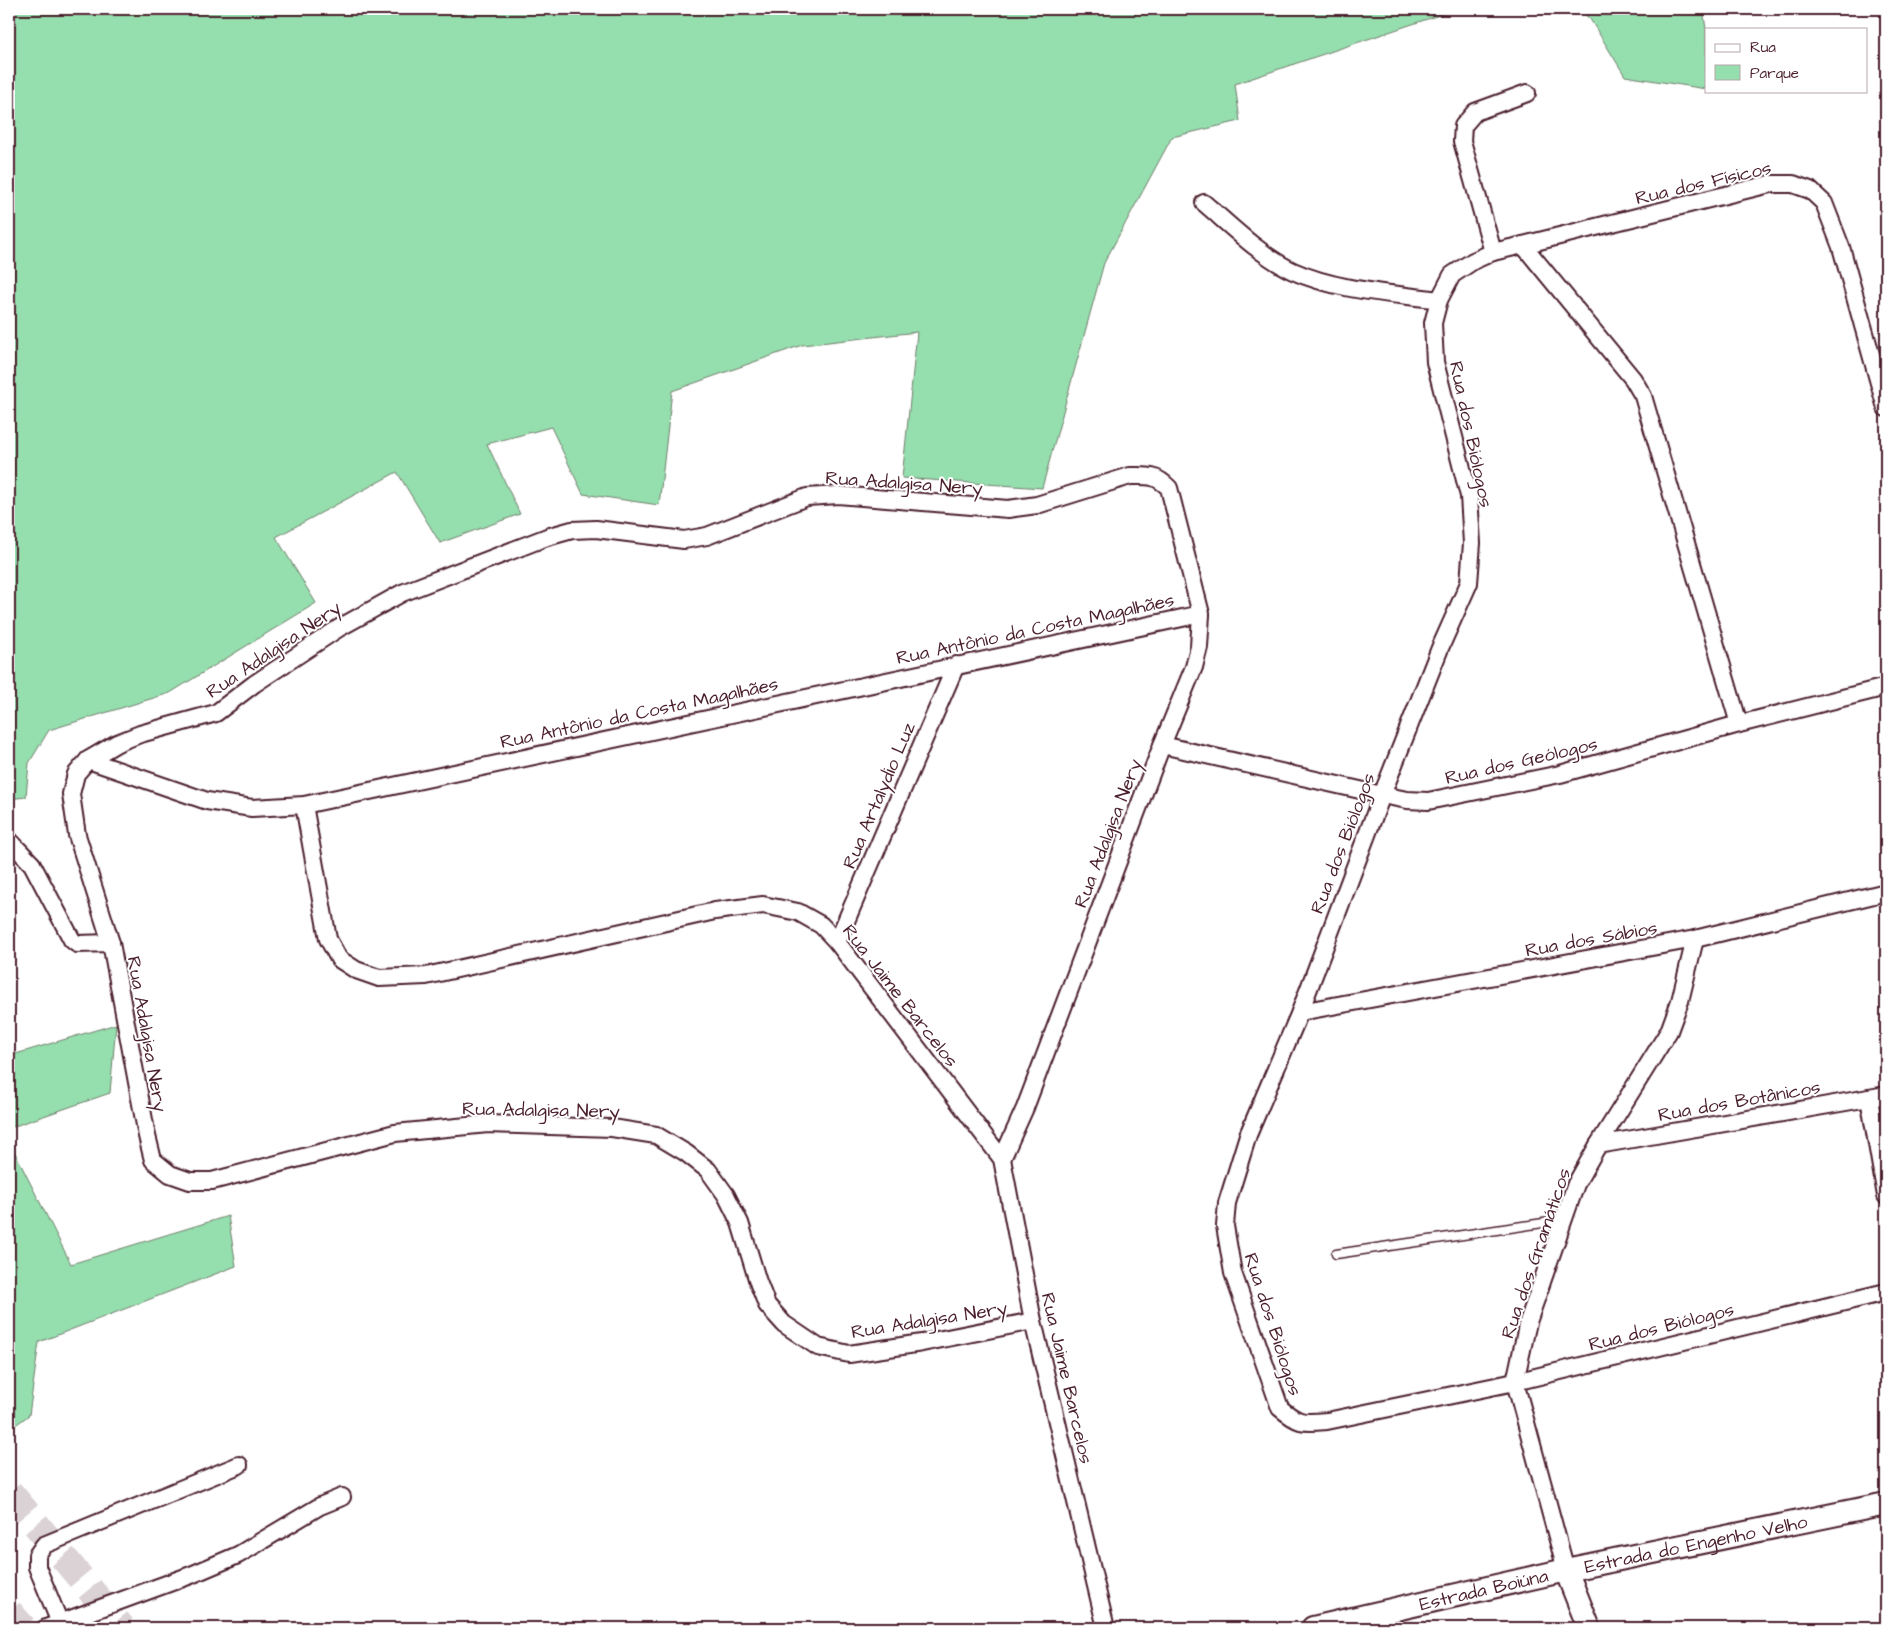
<svg xmlns="http://www.w3.org/2000/svg" width="1895" height="1637" font-family="'Architects Daughter',sans-serif">
<style>
.green{fill:#95dead;stroke:#707e6c}
.lines{fill:none;stroke-linecap:round;stroke-linejoin:round}
.highway-tunnel{stroke:#dbd2d5;stroke-width:28;stroke-dasharray:28 14;stroke-linecap:butt}
.lane-casing{stroke:#4a1f2b;stroke-width:11}
.street-casing{stroke:#4a1f2b;stroke-width:20}
.secondary-casing{stroke:#4a1f2b;stroke-width:26}
.lane{stroke:#fff;stroke-width:8}
.street{stroke:#fff;stroke-width:16}
.secondary{stroke:#fff;stroke-width:22}
.labels{text-anchor:middle;stroke-width:4;stroke-linejoin:round;paint-order:stroke}
.street-label{font-size:19px;fill:#4a1f2b;stroke:#fff}
</style>
<rect width="100%" height="100%" fill="#fff"/>
<filter id="ink" filterUnits="userSpaceOnUse"><feTurbulence type="fractalNoise" baseFrequency=".02" numOctaves="2"/><feDisplacementMap in="SourceGraphic" scale="10" xChannelSelector="R" yChannelSelector="G"/><feConvolveMatrix kernelMatrix="1 2 1 2 8 2 1 2 1" color-interpolation-filters="sRGB"/></filter>
<g filter="url(#ink)">
<g class="green">
<path d="M 9,9 L 1457,9 L 1235,84 L 1240,121 L 1172,137 L 1104,263 L 1042,488 L 902,478 L 917,332 L 802,345 L 672,391 L 659,505 L 583,494 L 551,427 L 487,444 L 520,514 L 440,543 L 397,472 L 276,537 L 316,603 L 170,693 L 49,730 L 29,763 L 26,797 L 9,799 Z"/>
<path d="M 1578,9 L 1703,9 L 1706,29 L 1706,89 L 1625,76 L 1590,19 Z"/>
<path d="M 116,1024 L 110,1093 L 9,1128 L 9,1056 Z"/>
<path d="M 9,1141 L 71,1264 L 228,1216 L 236,1266 L 39,1342 L 29,1415 L 9,1430 Z"/>
</g>
<g class="lines">
<g class="highway-tunnel">
<path d="M 9,1492 L 122,1628"/>
<path d="M 9,1612 L 23,1628"/>
</g>
<g class="lane-casing">
<path id="lane" d="M 1336,1254 L 1563,1220"/>
</g>
<g class="street-casing">
<g id="street">
<path d="M 1204,203 C 1231,226 1261,256 1293,271 C 1338,291 1390,293 1439,300"/>
<path d="M 1523,245 L 1770,184 L 1793,184 L 1810,190 L 1824,203 L 1841,247 L 1886,408"/>
<path d="M 1493,252 L 1462,141 L 1463,126 L 1475,112 L 1527,93"/>
<path d="M 1739,724 L 1643,396 L 1633,379 L 1523,245 L 1493,252 L 1473,261 L 1452,275 L 1439,300 L 1433,323 L 1435,362 L 1469,496 L 1472,543 L 1469,583 L 1440,648 L 1382,795 L 1300,1012 L 1248,1135 L 1227,1203 L 1225,1226 L 1233,1273 L 1280,1408 C 1299,1424 1302,1423 1327,1421 L 1515,1382 L 1886,1292"/>
<path d="M 1162,745 L 1382,795 L 1407,800 L 1428,801 L 1560,774 L 1739,724 L 1886,687"/>
<path d="M 88,760 L 207,801 L 252,808 L 304,805 L 1201,614"/>
<path d="M 304,805 L 328,939 L 339,959 L 356,970 L 379,978 L 426,976 L 715,911 L 763,905 L 798,912 L 821,925 L 837,942 L 1002,1159 L 1033,1321 L 1106,1628"/>
<path d="M 9,840 L 32,864 L 72,940 L 77,944 L 111,943"/>
<path d="M 837,942 L 956,665"/>
<path d="M 1300,1012 L 1695,939 L 1886,892"/>
<path d="M 1869,1098 L 1886,1196"/>
<path d="M 1598,1145 L 1886,1095"/>
<path d="M 1002,1159 L 1025,1108 L 1162,745 L 1194,667 L 1199,647 L 1201,614 L 1169,488 C 1155,474 1148,476 1130,476 L 1037,505 L 1008,509 L 838,495 L 807,497 L 707,536 L 684,540 L 596,529 L 572,530 L 547,537 L 402,593 L 339,628 L 254,684 L 216,713 L 140,734 L 117,743 L 88,760 L 76,774 L 71,794 L 77,835 L 111,943 L 147,1136 L 153,1160 L 170,1174 L 190,1181 L 212,1181 L 395,1133 L 488,1124 L 612,1128 L 656,1135 L 686,1153 L 708,1170 L 726,1195 L 740,1223 L 758,1282 L 767,1305 L 784,1324 L 818,1347 L 849,1354 L 922,1343 L 1033,1321"/>
<path d="M 1566,1570 L 1515,1382 L 1528,1322 L 1576,1184 L 1598,1145 L 1669,1031 L 1680,1001 L 1695,939"/>
<path d="M 60,1623 L 37,1567 L 37,1555 L 44,1545 L 239,1465"/>
<path d="M 46,1628 L 191,1575 L 238,1555 L 320,1506 L 342,1497"/>
</g>
</g>
<g class="secondary-casing">
<g id="secondary">
<path d="M 1566,1570 L 1589,1628"/>
<path id="s1" d="M 1313,1628 L 1566,1570 L 1886,1504"/>
</g>
</g>
<use href="#lane" class="lane"/>
<use href="#street" class="street"/>
<use href="#secondary" class="secondary"/>
</g>
</g>
<g class="labels">
<g class="street-label">
<text transform="translate(1703 182) rotate(-13)" y="7">Rua dos Físicos</text>
<text transform="translate(1472 434) rotate(78)" y="7">Rua dos Biólogos</text>
<text transform="translate(904 482) rotate(4)" y="7">Rua Adalgisa Nery</text>
<text transform="translate(1035 628) rotate(-12)" y="7">Rua Antônio da Costa Magalhães</text>
<text transform="translate(273 649) rotate(-34)" y="7">Rua Adalgisa Nery</text>
<text transform="translate(639 712) rotate(-12)" y="7">Rua Antônio da Costa Magalhães</text>
<text transform="translate(1521 760) rotate(-13)" y="7">Rua dos Geólogos</text>
<text transform="translate(878 795) rotate(-67)" y="7">Rua Artalydio Luz</text>
<text transform="translate(1107 833) rotate(-69)" y="7">Rua Adalgisa Nery</text>
<text transform="translate(1342 843) rotate(-69)" y="7">Rua dos Biólogos</text>
<text transform="translate(1591 938) rotate(-10)" y="7">Rua dos Sábios</text>
<text transform="translate(901 995) rotate(52)" y="7">Rua Jaime Barcelos</text>
<text transform="translate(148 1034) rotate(80)" y="7">Rua Adalgisa Nery</text>
<text transform="translate(1739 1100) rotate(-10)" y="7">Rua dos Botânicos</text>
<text transform="translate(541 1109) rotate(1)" y="7">Rua Adalgisa Nery</text>
<text transform="translate(1535 1253) rotate(-71)" y="7">Rua dos Gramáticos</text>
<text transform="translate(929 1319) rotate(-9)" y="7">Rua Adalgisa Nery</text>
<text transform="translate(1274 1324) rotate(72)" y="7">Rua dos Biólogos</text>
<text transform="translate(1661 1326) rotate(-14)" y="7">Rua dos Biólogos</text>
<text transform="translate(1068 1378) rotate(77)" y="7">Rua Jaime Barcelos</text>
<text dy="7" stroke="none"><textPath href="#s1" startOffset="392">Estrada do Engenho Velho</textPath></text>
<text dy="7" stroke="none"><textPath href="#s1" startOffset="175">Estrada Boiúna</textPath></text>
</g>
</g>
<rect width="1895" height="1637" fill="none" stroke="#fff" stroke-width="30"/>
<rect x="15" y="15" width="1865" height="1607" fill="none" stroke="#4a1f2b" stroke-width="2" filter="url(#ink)"/>
<rect x="1705" y="28" width="162" height="65" fill="#ffffff" stroke="#b7a5aa"/>
<rect x="1715" y="44" width="25" height="8" fill="#ffffff" stroke="#b7a5aa"/>
<text x="1750" y="52" font-size="15" fill="#4a1f2b">Rua</text>
<rect x="1715" y="65" width="25" height="15" fill="#95dead" stroke="#b7a5aa"/>
<text x="1750" y="78" font-size="15" fill="#4a1f2b">Parque</text>
</svg>
